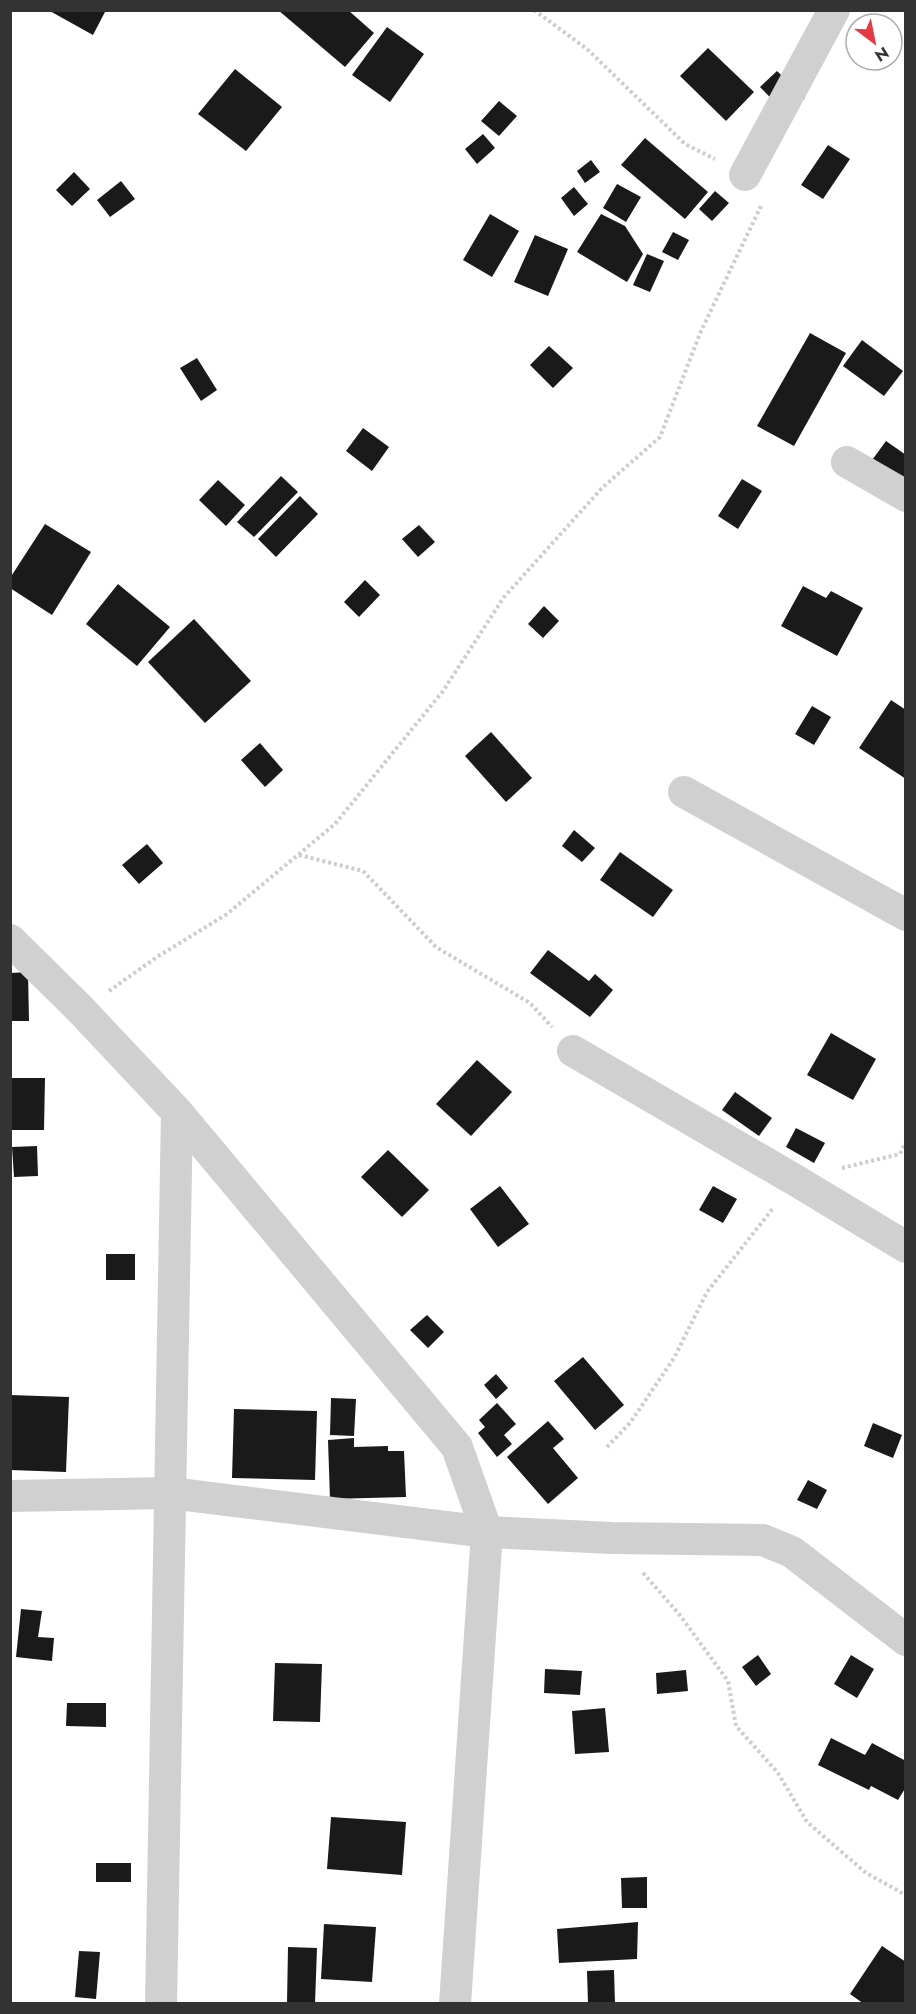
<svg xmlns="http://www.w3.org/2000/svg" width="916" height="2014" font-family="Jost,sans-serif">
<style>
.building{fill:#1a1a1a}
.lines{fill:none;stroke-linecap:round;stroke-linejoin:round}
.path{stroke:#cdcdcd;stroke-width:4;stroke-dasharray:3 3;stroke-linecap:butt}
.street{stroke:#d0d0d0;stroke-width:32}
</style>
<rect width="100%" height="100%" fill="#fff"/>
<g class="building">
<path d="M 48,10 L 106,10 L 93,35 Z"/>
<path d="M 278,10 L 348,10 L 374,33 L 345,67 Z"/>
<path d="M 387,27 L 424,54 L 390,102 L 352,75 Z"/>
<path d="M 708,48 L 754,92 L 726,121 L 680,76 Z"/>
<path d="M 235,69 L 282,107 L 246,151 L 198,114 Z"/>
<path d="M 777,71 L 805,98 L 787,115 L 760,87 Z"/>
<path d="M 499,101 L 517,116 L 499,136 L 481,121 Z"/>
<path d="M 483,134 L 495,148 L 477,164 L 465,149 Z"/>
<path d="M 645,138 L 708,192 L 685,219 L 621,165 Z"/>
<path d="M 828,145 L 850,159 L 823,199 L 801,185 Z"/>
<path d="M 591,160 L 600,172 L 585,183 L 577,171 Z"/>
<path d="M 74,172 L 90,189 L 72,206 L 56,190 Z"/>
<path d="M 121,181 L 135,199 L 110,217 L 97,200 Z"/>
<path d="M 617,184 L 641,197 L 626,222 L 603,208 Z"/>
<path d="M 574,187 L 588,204 L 574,216 L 561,198 Z"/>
<path d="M 715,191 L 729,203 L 712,221 L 699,209 Z"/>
<path d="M 490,214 L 519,231 L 492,277 L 463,260 Z"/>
<path d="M 601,214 L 625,226 L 643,254 L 627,282 L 577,252 Z"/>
<path d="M 673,232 L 689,240 L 678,260 L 662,252 Z"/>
<path d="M 535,235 L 568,249 L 548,296 L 514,282 Z"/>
<path d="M 647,254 L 664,261 L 650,292 L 633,285 Z"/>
<path d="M 810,333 L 846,353 L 794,446 L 757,426 Z"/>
<path d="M 862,340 L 903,371 L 884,396 L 843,366 Z"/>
<path d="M 549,346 L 573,368 L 553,388 L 530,365 Z"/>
<path d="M 197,358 L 217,390 L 201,401 L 180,368 Z"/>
<path d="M 363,428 L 389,447 L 372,471 L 346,451 Z"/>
<path d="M 886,441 L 906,455 L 906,479 L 867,467 Z"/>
<path d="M 281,476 L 298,492 L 254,537 L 237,522 Z"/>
<path d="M 742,479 L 762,491 L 738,529 L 718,516 Z"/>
<path d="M 218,480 L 245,505 L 226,526 L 199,500 Z"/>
<path d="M 300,496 L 318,514 L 276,557 L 258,539 Z"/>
<path d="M 45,524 L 91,552 L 52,615 L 10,588 L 10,578 Z"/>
<path d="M 419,525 L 435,542 L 418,557 L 402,539 Z"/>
<path d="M 365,580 L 380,595 L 359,617 L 344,602 Z"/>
<path d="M 118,584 L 170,627 L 137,666 L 86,624 Z"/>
<path d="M 803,586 L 826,598 L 831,591 L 863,608 L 837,656 L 781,626 Z"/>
<path d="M 544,606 L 559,621 L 543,638 L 528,624 Z"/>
<path d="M 194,619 L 251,681 L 205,723 L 148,662 Z"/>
<path d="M 891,700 L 906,710 L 906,779 L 859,748 Z"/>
<path d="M 812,706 L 831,717 L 814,745 L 795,734 Z"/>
<path d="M 491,732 L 532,778 L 506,802 L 465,756 Z"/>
<path d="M 260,743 L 283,770 L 265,787 L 241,760 Z"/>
<path d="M 574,830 L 595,848 L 582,862 L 562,846 Z"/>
<path d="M 147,844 L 163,863 L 139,884 L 122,865 Z"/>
<path d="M 620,852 L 673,890 L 653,917 L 600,880 Z"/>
<path d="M 548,950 L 589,981 L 595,974 L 613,990 L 590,1017 L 530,973 Z"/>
<path d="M 28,972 L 29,1021 L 10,1021 L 10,973 Z"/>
<path d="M 831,1033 L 876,1059 L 853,1100 L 807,1075 Z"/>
<path d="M 477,1060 L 512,1092 L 471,1136 L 436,1104 Z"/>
<path d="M 10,1078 L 45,1078 L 44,1130 L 10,1130 Z"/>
<path d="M 735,1092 L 772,1118 L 759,1136 L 722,1110 Z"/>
<path d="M 796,1128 L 825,1143 L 814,1163 L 786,1147 Z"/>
<path d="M 37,1146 L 38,1176 L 14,1177 L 12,1147 Z"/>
<path d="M 388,1150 L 429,1190 L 402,1217 L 361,1177 Z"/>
<path d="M 500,1186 L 529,1224 L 498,1247 L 470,1209 Z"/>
<path d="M 713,1186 L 737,1199 L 723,1223 L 699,1210 Z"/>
<rect x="106" y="1254" width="29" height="26"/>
<path d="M 427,1315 L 444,1332 L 428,1348 L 410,1330 Z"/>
<path d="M 583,1357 L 624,1405 L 595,1430 L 554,1381 Z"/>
<path d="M 496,1374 L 508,1388 L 496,1399 L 484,1385 Z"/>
<path d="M 10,1395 L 69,1397 L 66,1472 L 10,1470 Z"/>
<path d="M 331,1398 L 356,1399 L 354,1436 L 330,1435 Z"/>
<path d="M 497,1403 L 516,1424 L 504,1435 L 512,1444 L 497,1457 L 478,1433 L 485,1427 L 479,1420 Z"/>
<path d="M 234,1409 L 317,1411 L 315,1480 L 232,1478 Z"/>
<path d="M 548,1421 L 564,1439 L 553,1448 L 578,1478 L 548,1504 L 507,1457 Z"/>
<path d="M 873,1423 L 902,1435 L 893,1458 L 864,1446 Z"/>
<path d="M 354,1438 L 354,1447 L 388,1446 L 388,1451 L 404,1451 L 406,1497 L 330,1499 L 328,1440 Z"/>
<path d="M 808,1480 L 827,1490 L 817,1509 L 797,1500 Z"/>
<path d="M 21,1609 L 42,1611 L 38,1637 L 54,1638 L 52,1661 L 16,1657 Z"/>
<path d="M 758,1655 L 771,1674 L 756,1686 L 742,1667 Z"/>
<path d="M 851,1655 L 874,1669 L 857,1698 L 834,1684 Z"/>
<path d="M 275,1663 L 322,1664 L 320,1722 L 273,1721 Z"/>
<path d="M 545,1669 L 582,1671 L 580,1695 L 544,1693 Z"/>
<path d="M 686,1670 L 688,1691 L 657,1694 L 656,1673 Z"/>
<path d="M 67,1703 L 106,1703 L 106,1727 L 66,1726 Z"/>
<path d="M 605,1708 L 609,1752 L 575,1754 L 572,1711 Z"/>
<path d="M 831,1738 L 865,1755 L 872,1743 L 906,1761 L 906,1787 L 898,1800 L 871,1786 L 869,1790 L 818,1765 Z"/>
<path d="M 331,1817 L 406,1822 L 402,1875 L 327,1869 Z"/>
<rect x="96" y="1863" width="35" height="19"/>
<path d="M 647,1877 L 647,1908 L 622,1908 L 621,1878 Z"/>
<path d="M 638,1922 L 637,1959 L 559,1963 L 557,1929 Z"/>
<path d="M 324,1924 L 376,1927 L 372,1982 L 321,1979 Z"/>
<path d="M 882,1946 L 906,1962 L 906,2004 L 864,2004 L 850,1994 Z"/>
<path d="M 288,1947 L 317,1948 L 315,2004 L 287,2004 Z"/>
<path d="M 79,1951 L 100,1952 L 96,1999 L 75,1997 Z"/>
<path d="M 614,1970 L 615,2004 L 588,2004 L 587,1971 Z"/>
</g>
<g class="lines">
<g class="path">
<path d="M 534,10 L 587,49 L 685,144 L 715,159"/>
<path d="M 299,855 L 363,871 L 436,947 L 530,1003 L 552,1027"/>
<path d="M 109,991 L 157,957 L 227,914 L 335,824 L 443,691 L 504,597 L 602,488 L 660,437 L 701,331 L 762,204"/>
<path d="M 842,1168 L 900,1154 L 906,1141"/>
<path d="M 607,1447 L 630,1423 L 674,1358 L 707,1292 L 774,1207"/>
<path d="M 643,1573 L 679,1614 L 728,1681 L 736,1726 L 778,1773 L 807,1822 L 866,1873 L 906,1895"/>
</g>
<g class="street">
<path d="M 745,175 L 834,10"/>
<path d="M 847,462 L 906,496"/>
<path d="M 684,792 L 906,915"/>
<path d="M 10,940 L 81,1010 L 177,1112 L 457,1447 L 487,1532 L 455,2004"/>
<path d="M 573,1051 L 795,1180 L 906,1247"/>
<path d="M 10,1496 L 170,1493 L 487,1532 L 612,1538 L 763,1540 L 792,1552 L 906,1640"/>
<path d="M 161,2004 L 177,1112"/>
</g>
</g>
<rect width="916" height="2014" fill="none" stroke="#333333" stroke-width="24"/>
<g transform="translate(874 42) rotate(148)"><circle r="28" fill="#ffffff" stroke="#adadad" stroke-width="1.5"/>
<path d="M0-4.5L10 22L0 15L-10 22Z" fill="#e63946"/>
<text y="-9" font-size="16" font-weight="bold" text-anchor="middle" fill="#333333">N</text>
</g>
</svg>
